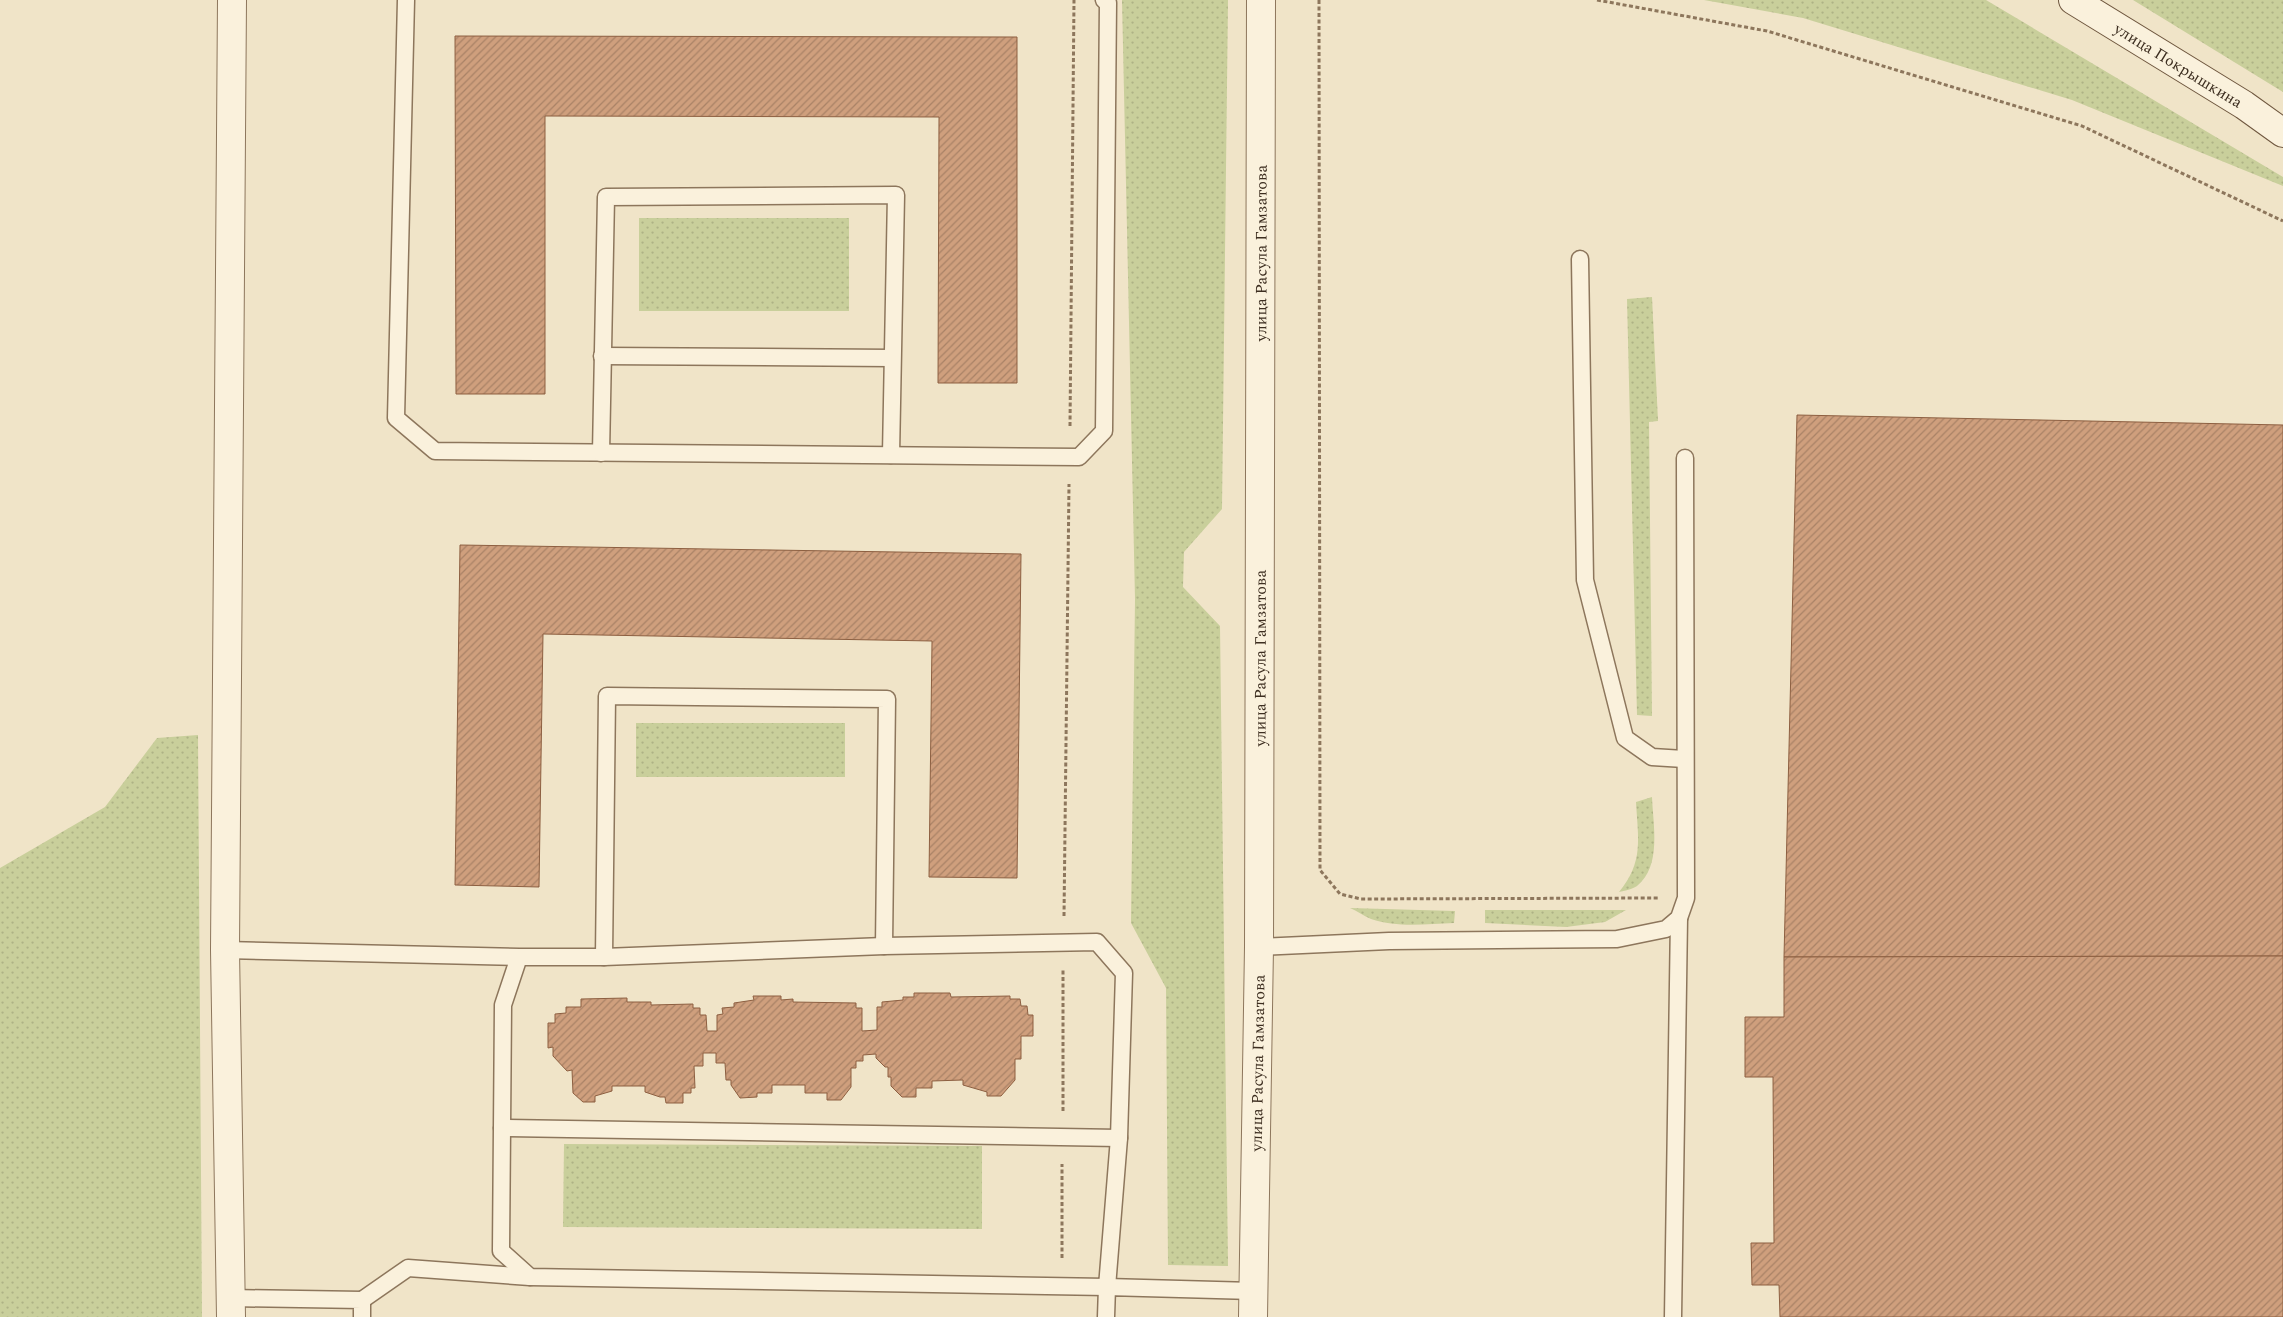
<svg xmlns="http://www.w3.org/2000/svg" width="2283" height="1317" font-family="Spectral,serif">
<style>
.green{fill:url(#green-dots)}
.building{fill:url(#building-hatch);stroke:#8d5f41}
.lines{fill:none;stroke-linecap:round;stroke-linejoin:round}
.service-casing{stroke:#8d765c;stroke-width:19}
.minor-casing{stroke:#8d765c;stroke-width:30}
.secondary-casing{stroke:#6f573f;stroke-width:30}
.path{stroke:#8d765c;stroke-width:3;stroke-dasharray:4 2.5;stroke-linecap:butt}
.service{stroke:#faf1dc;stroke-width:16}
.minor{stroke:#faf1dc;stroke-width:28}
.secondary{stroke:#faf1dc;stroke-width:28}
.labels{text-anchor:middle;stroke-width:4;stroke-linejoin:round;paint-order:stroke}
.street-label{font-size:16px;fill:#3d2e20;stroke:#f7eed8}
</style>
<defs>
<pattern id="green-dots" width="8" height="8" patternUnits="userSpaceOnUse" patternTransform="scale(1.25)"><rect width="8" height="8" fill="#c9cf9b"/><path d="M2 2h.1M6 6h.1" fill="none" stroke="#aeb285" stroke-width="1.8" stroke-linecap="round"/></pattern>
<pattern id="building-hatch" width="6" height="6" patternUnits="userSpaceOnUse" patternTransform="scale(1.25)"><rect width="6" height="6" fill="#cf9f7d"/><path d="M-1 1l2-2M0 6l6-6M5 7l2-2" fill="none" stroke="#a98266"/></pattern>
</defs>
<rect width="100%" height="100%" fill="#f0e4c8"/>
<g class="green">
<path d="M 1122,0 L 1228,0 L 1222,509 L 1184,552 L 1183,587 L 1220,626 L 1228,1266 L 1168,1265 L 1166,988 L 1131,923 L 1135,599 Z"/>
<path d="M 1704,0 L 1986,0 L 2283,177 L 2283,186 L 2072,100 L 1803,18 Z"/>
<path d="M 2133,0 L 2283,0 L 2283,92 Z"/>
<rect x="639" y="218" width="210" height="93"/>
<path d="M 1652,297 L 1658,421 L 1649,422 L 1652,716 L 1637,715 L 1627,299 Z"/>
<rect x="636" y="723" width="209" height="54"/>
<path d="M 198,735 L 202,1317 L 0,1317 L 0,868 L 105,807 L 157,738 Z"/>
<path d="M 1652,797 C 1653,825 1662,866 1637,886 C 1633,889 1624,891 1619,892 C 1644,862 1638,839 1636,802 Z"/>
<path d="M 1350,908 L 1455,911 L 1454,923 C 1427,924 1397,928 1371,919 C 1364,916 1357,911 1350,908 Z"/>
<path d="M 1485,910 L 1626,910 L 1605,922 L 1566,927 L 1485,923 Z"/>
<path d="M 564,1144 L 982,1146 L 982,1229 L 563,1227 Z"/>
</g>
<g class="building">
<path d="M 455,36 L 1017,37 L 1017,383 L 938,383 L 939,117 L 545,116 L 545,394 L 456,394 Z"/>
<path d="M 1797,415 L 2283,425 L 2283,956 L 1784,957 Z"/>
<path d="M 460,545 L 1021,554 L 1017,878 L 929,877 L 932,641 L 543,634 L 539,887 L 455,885 Z"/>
<path d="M 2283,956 L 2283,1317 L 1780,1317 L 1779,1285 L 1752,1285 L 1751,1243 L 1774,1243 L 1773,1077 L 1745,1077 L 1745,1017 L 1784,1017 L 1784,957 Z"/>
<path d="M 914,993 L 950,993 L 951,997 L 1010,996 L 1010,999 L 1020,999 L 1021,1006 L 1027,1006 L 1028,1015 L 1033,1015 L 1033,1036 L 1021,1036 L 1021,1059 L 1015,1059 L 1015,1080 L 1001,1096 L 987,1096 L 987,1092 L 963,1085 L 963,1080 L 932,1081 L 932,1088 L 916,1088 L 916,1097 L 902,1097 L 891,1086 L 891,1077 L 888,1077 L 888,1067 L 885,1067 L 876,1058 L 876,1054 L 863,1055 L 863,1061 L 856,1061 L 856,1068 L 851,1068 L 851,1087 L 841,1100 L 827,1100 L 827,1093 L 805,1093 L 805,1085 L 772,1085 L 772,1093 L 757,1093 L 757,1097 L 740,1098 L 731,1085 L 731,1080 L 726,1080 L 725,1063 L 716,1063 L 716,1053 L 703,1053 L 703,1066 L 694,1066 L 695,1088 L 691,1088 L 691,1093 L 683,1093 L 683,1103 L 666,1103 L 665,1097 L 660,1097 L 645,1092 L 645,1086 L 612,1086 L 612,1091 L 595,1096 L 595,1102 L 583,1102 L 573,1093 L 572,1070 L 567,1071 L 553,1056 L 553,1047 L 548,1048 L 548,1023 L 555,1023 L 555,1014 L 566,1013 L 566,1007 L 581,1007 L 581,999 L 627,998 L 627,1002 L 651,1002 L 651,1005 L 693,1004 L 693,1008 L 700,1008 L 700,1015 L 706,1015 L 707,1031 L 717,1031 L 717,1015 L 723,1014 L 722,1008 L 734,1007 L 734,1003 L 754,1000 L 753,996 L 781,996 L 781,1000 L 793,999 L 793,1002 L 856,1003 L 856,1008 L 862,1008 L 862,1031 L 877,1030 L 877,1007 L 882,1007 L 882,1002 L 903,1000 L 903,997 L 914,997 Z"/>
</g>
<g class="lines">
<g class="service-casing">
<g id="service">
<path d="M 406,0 L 396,418 L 435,451 L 1079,457 L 1104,431 L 1108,3 L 1104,0"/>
<path d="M 1580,259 L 1585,580 L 1625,738 L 1652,757 L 1684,759"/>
<path d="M 602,356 L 892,358"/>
<path d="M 601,453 L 606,197 L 896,195 L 891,455"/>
<path d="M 1259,947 L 1389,941 L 1617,939 L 1666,929 L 1679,918 L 1686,898 L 1685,458"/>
<path d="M 225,950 L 519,957 L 604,957 L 884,946 L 1097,942 L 1124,973 L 1119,1138 L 1107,1287 L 530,1277 L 501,1251 L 503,1005 L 519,957"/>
<path d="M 604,957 L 607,696 L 887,699 L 884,946"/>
<path d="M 502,1128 L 1119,1138"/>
<path d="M 231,1298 L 362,1300 L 362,1317"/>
<path d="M 362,1300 L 408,1268 L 530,1277"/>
<path d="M 1106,1317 L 1107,1287 L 1253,1291"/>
<path d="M 1673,1317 L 1679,918"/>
</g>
</g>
<g class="minor-casing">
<g id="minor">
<path d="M 231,1317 L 225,950 L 232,0"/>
<path id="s1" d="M 1253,1317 L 1259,947 L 1261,0"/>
</g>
</g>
<g class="secondary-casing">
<g id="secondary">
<path id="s2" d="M 2073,0 L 2244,105 L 2283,133"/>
</g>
</g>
<g class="path">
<path d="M 1319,0 L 1320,870 L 1340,894 L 1361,899 L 1658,898"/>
<path d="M 1597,0 L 1767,31 L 2082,126 L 2283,221"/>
<path d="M 1070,426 L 1074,0"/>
<path d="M 1064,916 L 1069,484"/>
<path d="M 1063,1111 L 1063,969"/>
<path d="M 1062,1258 L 1062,1164"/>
</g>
<use href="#service" class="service"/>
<use href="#minor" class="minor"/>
<use href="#secondary" class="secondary"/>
</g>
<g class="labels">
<g class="street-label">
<text dy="6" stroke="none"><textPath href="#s2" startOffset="124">улица Покрышкина</textPath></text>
<text dy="6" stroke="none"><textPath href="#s1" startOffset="1064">улица Расула Гамзатова</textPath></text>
<text dy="6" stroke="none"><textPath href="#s1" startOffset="659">улица Расула Гамзатова</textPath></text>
<text dy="6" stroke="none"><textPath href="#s1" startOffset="254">улица Расула Гамзатова</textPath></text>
</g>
</g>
</svg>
